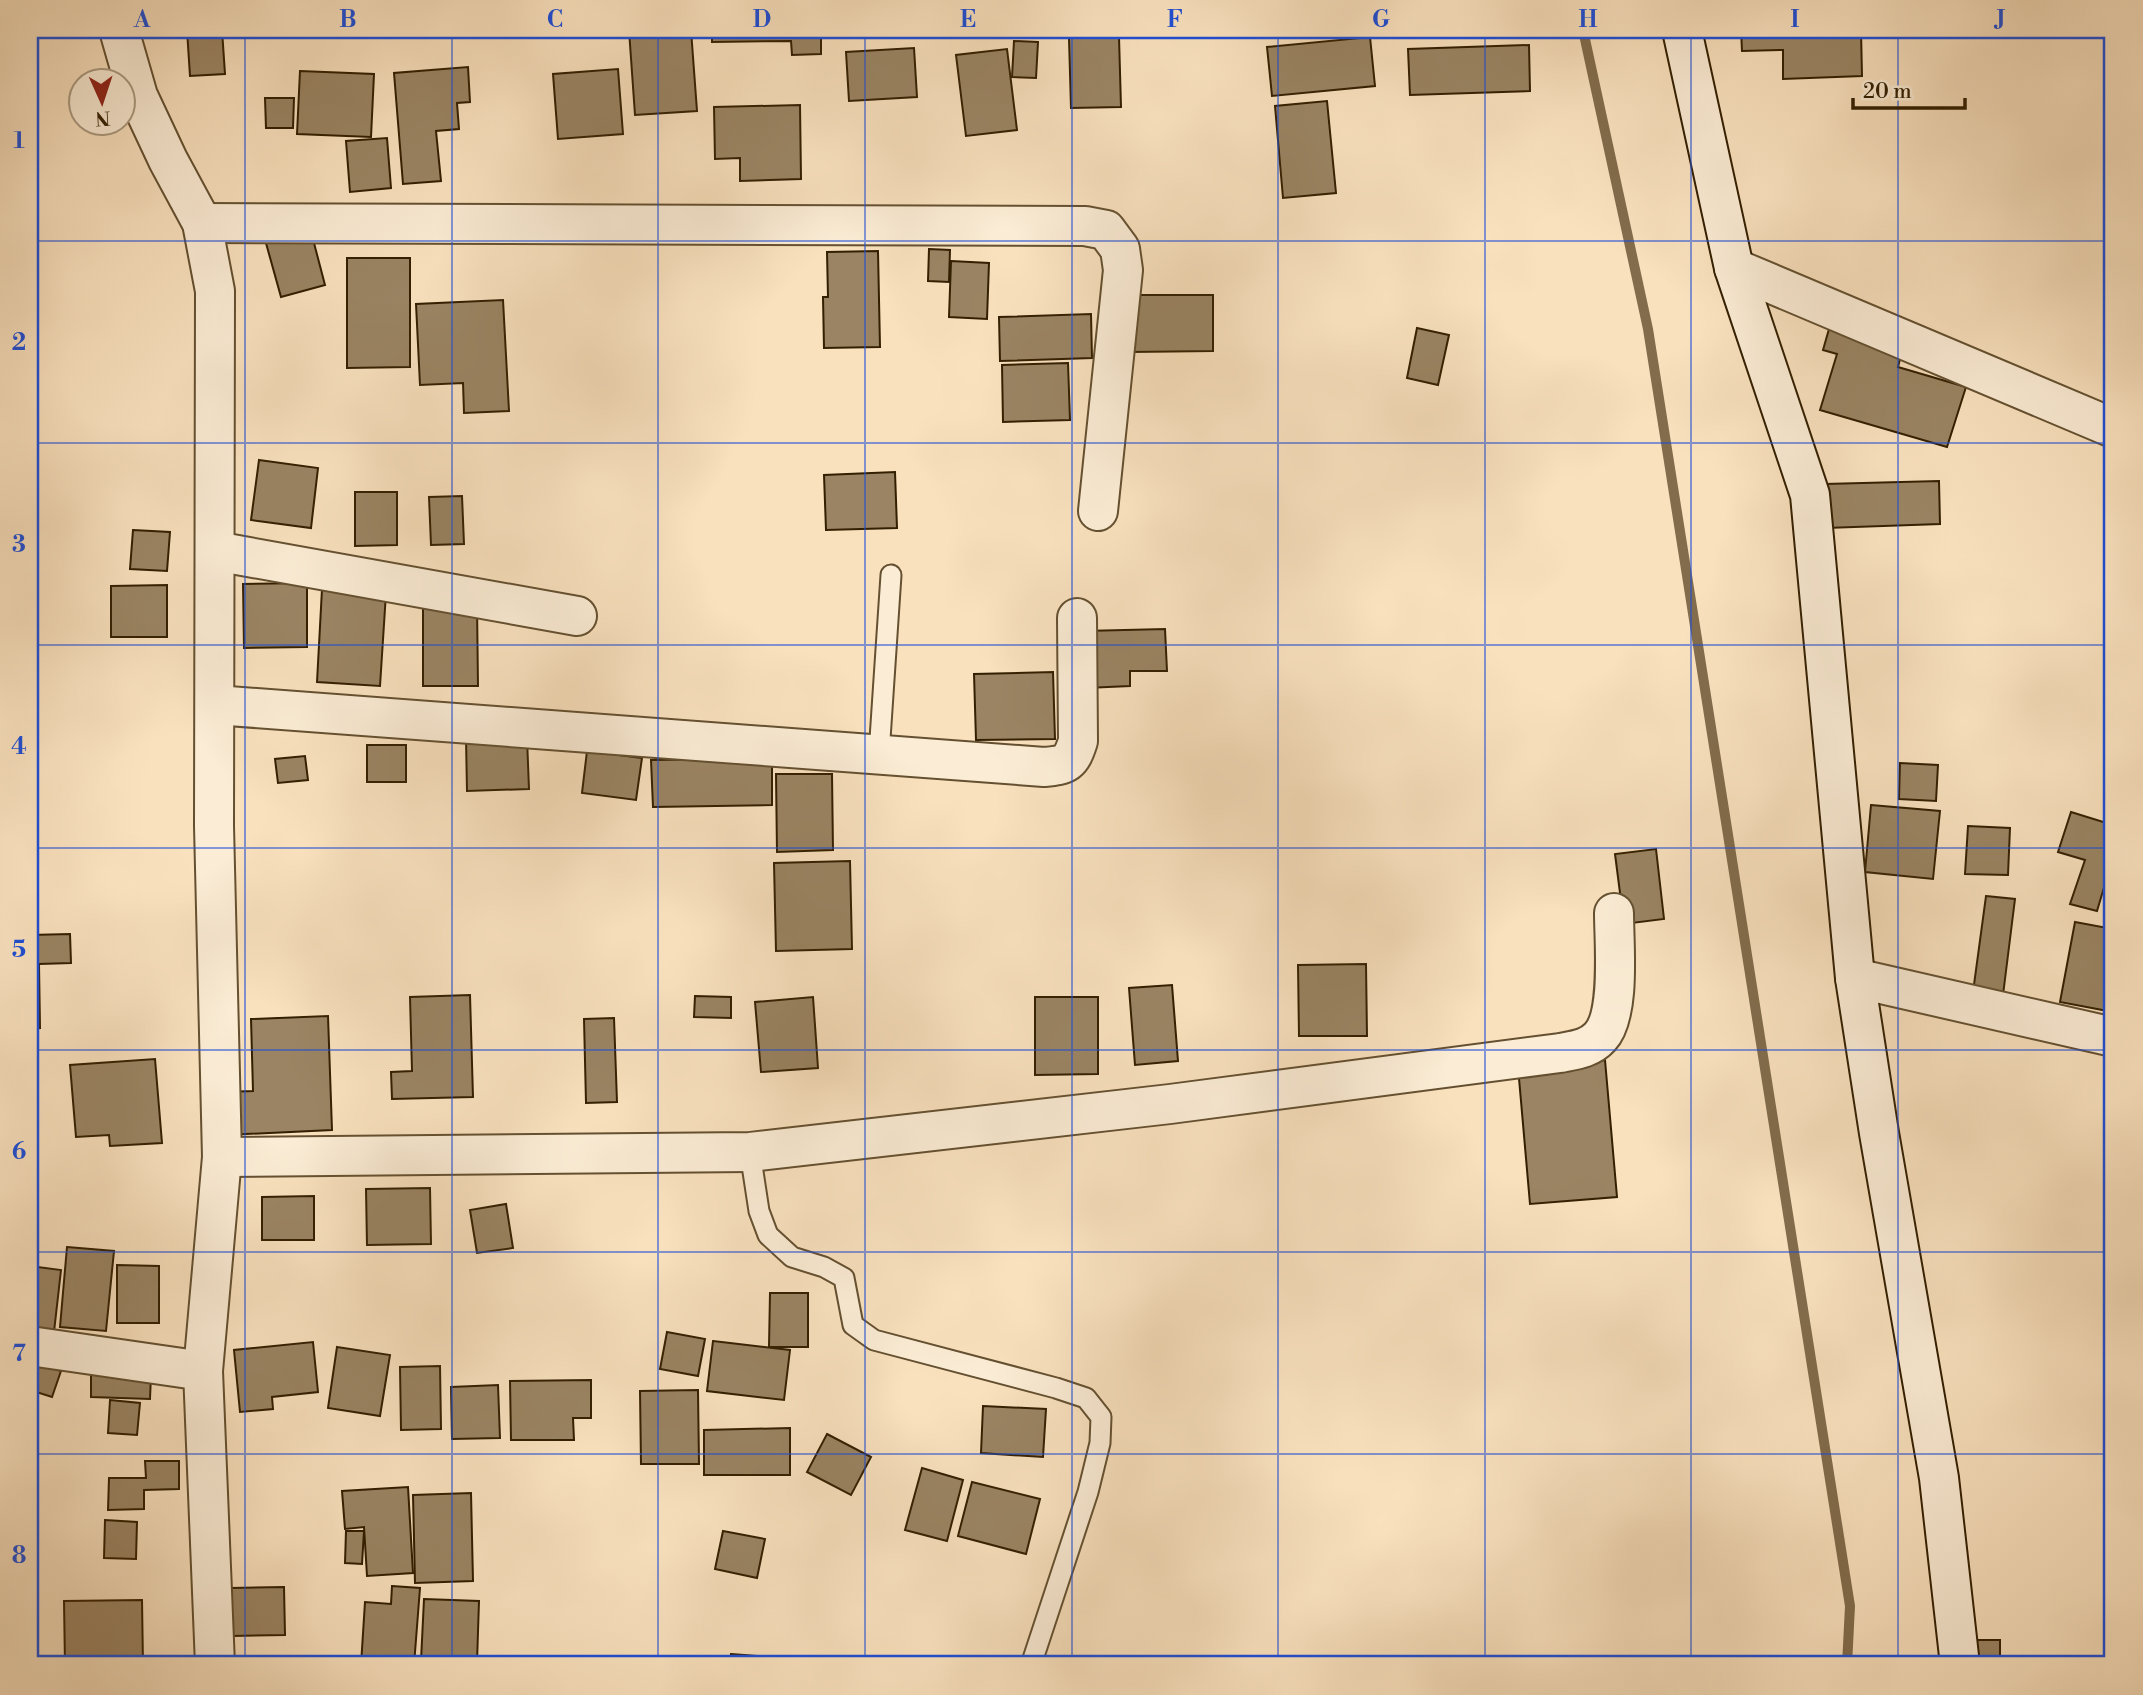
<svg xmlns="http://www.w3.org/2000/svg" width="2143" height="1695" font-family="'Libre Bodoni',serif">
<style>
.lines{fill:none;stroke-linecap:round;stroke-linejoin:round}
.stream{stroke:#826c4c;stroke-width:10}
.building{fill:#9a8463;stroke:#331f01;stroke-width:2}
.lane-casing{stroke:#645030;stroke-width:23}
.street-casing{stroke:#645030;stroke-width:42}
.secondary-casing{stroke:#331f01;stroke-width:42}
.lane{stroke:#fbecd5;stroke-width:19}
.street{stroke:#fbecd5;stroke-width:38}
.secondary{stroke:#fbecd5;stroke-width:38}
.grid{fill:none;stroke:#1d4ed8;stroke-width:2;stroke-opacity:0.55}
.neatline{fill:none;stroke:#1d4ed8;stroke-width:2.5}
.grid-label{font-size:23px;text-anchor:middle;font-weight:bold;fill:#1d4ed8}
</style>
<rect width="100%" height="100%" fill="#f9e1be"/>
<filter id="stains"><feTurbulence type="fractalNoise" baseFrequency=".00286" numOctaves="4"/><feColorMatrix values="0 0 0 0 .2 0 0 0 0 .09 0 0 0 0 .02 0 0 0 .5 -.17"/></filter>
<radialGradient id="worn" r=".72"><stop offset=".6" stop-color="#630" stop-opacity="0"/><stop offset="1" stop-color="#630" stop-opacity=".3"/></radialGradient>
<g class="lines">
<path class="stream" d="M 1583,30 L 1648,329 L 1850,1606 L 1847,1665"/>
</g>
<g class="building">
<path d="M 187,30 L 222,30 L 225,74 L 190,76 Z"/>
<path d="M 629,30 L 691,30 L 697,111 L 635,115 Z"/>
<path d="M 712,30 L 821,30 L 821,54 L 792,55 L 791,41 L 712,42 Z"/>
<path d="M 1273,30 L 1305,30 L 1306,36 L 1273,36 Z"/>
<path d="M 1741,30 L 1861,30 L 1862,76 L 1783,79 L 1783,50 L 1742,51 Z"/>
<path d="M 1119,37 L 1121,107 L 1071,108 L 1069,38 Z"/>
<path d="M 1370,37 L 1375,86 L 1272,96 L 1267,47 Z"/>
<path d="M 1014,41 L 1038,42 L 1036,78 L 1012,77 Z"/>
<path d="M 1529,45 L 1530,91 L 1410,95 L 1408,49 Z"/>
<path d="M 914,48 L 917,97 L 849,101 L 846,52 Z"/>
<path d="M 1007,49 L 1017,130 L 966,136 L 956,55 Z"/>
<path d="M 468,67 L 470,102 L 457,103 L 459,129 L 436,131 L 441,181 L 403,184 L 394,73 Z"/>
<path d="M 618,69 L 623,134 L 558,139 L 553,74 Z"/>
<path d="M 300,71 L 374,74 L 371,137 L 297,134 Z"/>
<path d="M 265,98 L 294,98 L 293,128 L 266,128 Z"/>
<path d="M 1327,101 L 1336,193 L 1283,198 L 1275,106 Z"/>
<path d="M 800,105 L 801,179 L 740,181 L 740,158 L 715,159 L 714,107 Z"/>
<path d="M 387,138 L 391,188 L 350,192 L 346,141 Z"/>
<path d="M 309,224 L 325,285 L 281,297 L 264,236 Z"/>
<path d="M 929,249 L 950,250 L 949,282 L 928,281 Z"/>
<path d="M 878,251 L 880,347 L 824,348 L 823,297 L 828,297 L 827,252 Z"/>
<path d="M 347,258 L 410,258 L 410,367 L 347,368 Z"/>
<path d="M 951,261 L 989,263 L 987,319 L 949,317 Z"/>
<path d="M 1131,295 L 1213,295 L 1213,351 L 1131,352 Z"/>
<path d="M 503,300 L 509,411 L 464,413 L 463,383 L 420,385 L 416,304 Z"/>
<path d="M 1091,314 L 1092,358 L 1000,361 L 999,317 Z"/>
<path d="M 1831,322 L 1904,343 L 1898,367 L 1966,387 L 1947,447 L 1820,410 L 1837,354 L 1823,350 Z"/>
<path d="M 1417,328 L 1449,335 L 1438,385 L 1407,378 Z"/>
<path d="M 1068,363 L 1070,420 L 1003,422 L 1002,365 Z"/>
<path d="M 259,460 L 318,468 L 311,528 L 251,520 Z"/>
<path d="M 895,472 L 897,528 L 826,530 L 824,475 Z"/>
<path d="M 1939,481 L 1940,524 L 1826,528 L 1825,484 Z"/>
<path d="M 355,492 L 397,492 L 397,545 L 355,546 Z"/>
<path d="M 462,496 L 464,544 L 431,545 L 429,497 Z"/>
<path d="M 133,530 L 170,532 L 167,571 L 130,569 Z"/>
<path d="M 307,583 L 307,647 L 244,648 L 243,584 Z"/>
<path d="M 167,585 L 167,637 L 111,637 L 111,586 Z"/>
<path d="M 322,589 L 386,593 L 380,686 L 317,682 Z"/>
<path d="M 423,604 L 477,604 L 478,686 L 423,686 Z"/>
<path d="M 1165,629 L 1167,671 L 1130,671 L 1130,686 L 1086,688 L 1084,631 Z"/>
<path d="M 1053,672 L 1055,739 L 976,740 L 974,674 Z"/>
<path d="M 527,738 L 529,789 L 467,791 L 466,739 Z"/>
<rect x="367" y="745" width="39" height="37"/>
<path d="M 587,751 L 642,758 L 636,800 L 582,793 Z"/>
<path d="M 305,756 L 308,780 L 278,783 L 275,759 Z"/>
<path d="M 772,758 L 772,805 L 653,807 L 651,760 Z"/>
<path d="M 1900,763 L 1938,765 L 1936,801 L 1899,799 Z"/>
<path d="M 776,774 L 832,774 L 833,850 L 777,852 Z"/>
<path d="M 1871,805 L 1940,811 L 1933,879 L 1865,872 Z"/>
<path d="M 2071,812 L 2113,825 L 2113,857 L 2097,911 L 2070,904 L 2085,860 L 2058,852 Z"/>
<path d="M 1968,826 L 2010,828 L 2008,875 L 1965,874 Z"/>
<path d="M 1656,849 L 1664,919 L 1624,924 L 1615,854 Z"/>
<path d="M 850,861 L 852,949 L 776,951 L 774,863 Z"/>
<path d="M 1986,896 L 2015,899 L 2003,995 L 1973,992 Z"/>
<path d="M 2075,922 L 2113,929 L 2113,1012 L 2060,1002 Z"/>
<path d="M 70,934 L 71,963 L 39,964 L 40,1028 L 30,1029 L 30,935 Z"/>
<path d="M 1366,964 L 1367,1036 L 1299,1036 L 1298,965 Z"/>
<path d="M 1172,985 L 1178,1061 L 1135,1065 L 1129,988 Z"/>
<path d="M 470,995 L 473,1097 L 392,1099 L 391,1072 L 412,1071 L 410,997 Z"/>
<path d="M 695,996 L 731,997 L 731,1018 L 694,1017 Z"/>
<path d="M 813,997 L 818,1068 L 761,1072 L 755,1002 Z"/>
<path d="M 1035,997 L 1098,997 L 1098,1074 L 1035,1075 Z"/>
<path d="M 328,1016 L 332,1130 L 225,1135 L 224,1092 L 253,1091 L 251,1019 Z"/>
<path d="M 614,1018 L 617,1102 L 586,1103 L 584,1019 Z"/>
<path d="M 155,1059 L 162,1143 L 110,1146 L 109,1135 L 76,1137 L 70,1065 Z"/>
<path d="M 1605,1060 L 1617,1197 L 1530,1204 L 1518,1067 Z"/>
<path d="M 430,1188 L 431,1244 L 367,1245 L 366,1189 Z"/>
<path d="M 314,1196 L 314,1240 L 262,1240 L 262,1197 Z"/>
<path d="M 506,1204 L 513,1248 L 477,1253 L 470,1210 Z"/>
<path d="M 67,1247 L 114,1251 L 106,1331 L 60,1327 Z"/>
<path d="M 117,1265 L 159,1266 L 159,1323 L 117,1323 Z"/>
<path d="M 30,1266 L 61,1270 L 54,1332 L 30,1329 Z"/>
<path d="M 770,1293 L 808,1293 L 808,1347 L 769,1347 Z"/>
<path d="M 667,1332 L 705,1339 L 698,1376 L 660,1369 Z"/>
<path d="M 713,1341 L 790,1350 L 784,1400 L 707,1391 Z"/>
<path d="M 313,1342 L 318,1392 L 272,1397 L 273,1409 L 240,1412 L 234,1350 Z"/>
<path d="M 337,1347 L 390,1355 L 380,1416 L 328,1408 Z"/>
<path d="M 30,1361 L 61,1371 L 52,1397 L 30,1390 Z"/>
<path d="M 440,1366 L 441,1429 L 401,1430 L 400,1367 Z"/>
<path d="M 91,1373 L 151,1375 L 150,1399 L 91,1397 Z"/>
<path d="M 591,1380 L 591,1418 L 573,1418 L 574,1440 L 511,1440 L 510,1381 Z"/>
<path d="M 498,1385 L 500,1438 L 452,1439 L 451,1387 Z"/>
<path d="M 698,1390 L 699,1464 L 641,1464 L 640,1391 Z"/>
<path d="M 110,1400 L 140,1403 L 137,1435 L 108,1433 Z"/>
<path d="M 983,1406 L 1046,1409 L 1043,1457 L 981,1453 Z"/>
<path d="M 790,1428 L 790,1475 L 704,1475 L 704,1430 Z"/>
<path d="M 827,1434 L 871,1457 L 851,1495 L 807,1472 Z"/>
<path d="M 145,1461 L 179,1461 L 179,1489 L 144,1490 L 144,1509 L 108,1510 L 109,1478 L 146,1478 Z"/>
<path d="M 922,1468 L 963,1480 L 947,1541 L 905,1530 Z"/>
<path d="M 972,1482 L 1040,1499 L 1026,1554 L 958,1536 Z"/>
<path d="M 408,1487 L 413,1573 L 367,1576 L 364,1527 L 345,1529 L 342,1491 Z"/>
<path d="M 471,1493 L 473,1581 L 415,1583 L 413,1495 Z"/>
<path d="M 105,1520 L 137,1522 L 136,1559 L 104,1558 Z"/>
<path d="M 346,1531 L 364,1531 L 362,1564 L 345,1563 Z"/>
<path d="M 723,1531 L 765,1539 L 757,1578 L 715,1569 Z"/>
<path d="M 392,1586 L 420,1588 L 414,1665 L 361,1665 L 365,1602 L 391,1604 Z"/>
<path d="M 284,1587 L 285,1635 L 231,1636 L 231,1588 Z"/>
<path d="M 424,1599 L 479,1601 L 477,1663 L 421,1661 Z"/>
<path d="M 142,1600 L 143,1665 L 65,1665 L 64,1601 Z"/>
<rect x="1954" y="1640" width="46" height="25"/>
<path d="M 731,1654 L 771,1657 L 770,1665 L 731,1665 Z"/>
</g>
<g class="lines">
<g class="lane-casing">
<g id="lane">
<path d="M 879,754 L 891,575"/>
<path d="M 750,1152 L 759,1211 L 768,1235 L 792,1257 L 824,1267 L 844,1278 L 853,1325 L 874,1340 L 1056,1388 L 1086,1398 L 1101,1417 L 1100,1443 L 1088,1492 L 1031,1665"/>
</g>
</g>
<g class="street-casing">
<g id="street">
<path d="M 119,30 L 138,96 L 168,160 L 202,223 L 215,291 L 214,826 L 222,1157 L 203,1371 L 215,1665"/>
<path d="M 202,223 L 1085,226 L 1106,230 L 1120,249 L 1123,270 L 1098,511"/>
<path d="M 1734,268 L 2113,428"/>
<path d="M 215,551 L 577,616"/>
<path d="M 215,705 L 1044,767 C 1067,765 1071,763 1078,741 L 1077,618"/>
<path d="M 1855,978 L 2113,1037"/>
<path d="M 222,1157 L 750,1152 L 1170,1104 L 1560,1053 C 1575,1050 1589,1049 1600,1037 C 1621,1015 1614,944 1614,913"/>
<path d="M 30,1346 L 203,1371"/>
</g>
</g>
<g class="secondary-casing">
<path id="secondary" d="M 1682,30 L 1734,268 L 1810,495 L 1855,978 L 1879,1133 L 1939,1478 L 1960,1665"/>
</g>
<use href="#lane" class="lane"/>
<use href="#street" class="street"/>
<use href="#secondary" class="secondary"/>
</g>
<path class="grid" d="M 245,30 L 245,1665M 452,30 L 452,1665M 658,30 L 658,1665M 865,30 L 865,1665M 1072,30 L 1072,1665M 1278,30 L 1278,1665M 1485,30 L 1485,1665M 1691,30 L 1691,1665M 1898,30 L 1898,1665M 30,241 L 2113,241M 30,443 L 2113,443M 30,645 L 2113,645M 30,848 L 2113,848M 30,1050 L 2113,1050M 30,1252 L 2113,1252M 30,1454 L 2113,1454"/>
<rect width="2143" height="1695" fill="none" stroke="#f9e1be" stroke-width="77"/>
<g transform="translate(102 102) rotate(177)"><circle r="33" fill="#fbecd5" stroke="#ab9a80" stroke-width="2"/>
<path d="M0-5L12 26L0 18L-12 26Z" fill="#8f2418"/>
<text y="-10" font-size="19" font-weight="bold" text-anchor="middle" fill="#331f01">N</text>
</g>
<path d="M1853 98v10h112v-10" fill="none" stroke="#331f01" stroke-width="3.5"/>
<text x="1863" y="98" font-size="21" fill="#331f01" stroke="#fbecd5" stroke-width="5" paint-order="stroke">20 m</text>
<rect x="38" y="38" width="2066" height="1618" class="neatline"/>
<g class="grid-label">
<text x="142" y="27">A</text>
<text x="348" y="27">B</text>
<text x="555" y="27">C</text>
<text x="762" y="27">D</text>
<text x="968" y="27">E</text>
<text x="1175" y="27">F</text>
<text x="1381" y="27">G</text>
<text x="1588" y="27">H</text>
<text x="1795" y="27">I</text>
<text x="2001" y="27">J</text>
<text x="19" y="148">1</text>
<text x="19" y="350">2</text>
<text x="19" y="552">3</text>
<text x="19" y="754">4</text>
<text x="19" y="957">5</text>
<text x="19" y="1159">6</text>
<text x="19" y="1361">7</text>
<text x="19" y="1563">8</text>
</g>
<rect width="100%" height="100%" filter="url(#stains)"/>
<rect width="100%" height="100%" fill="url(#worn)"/>
</svg>
